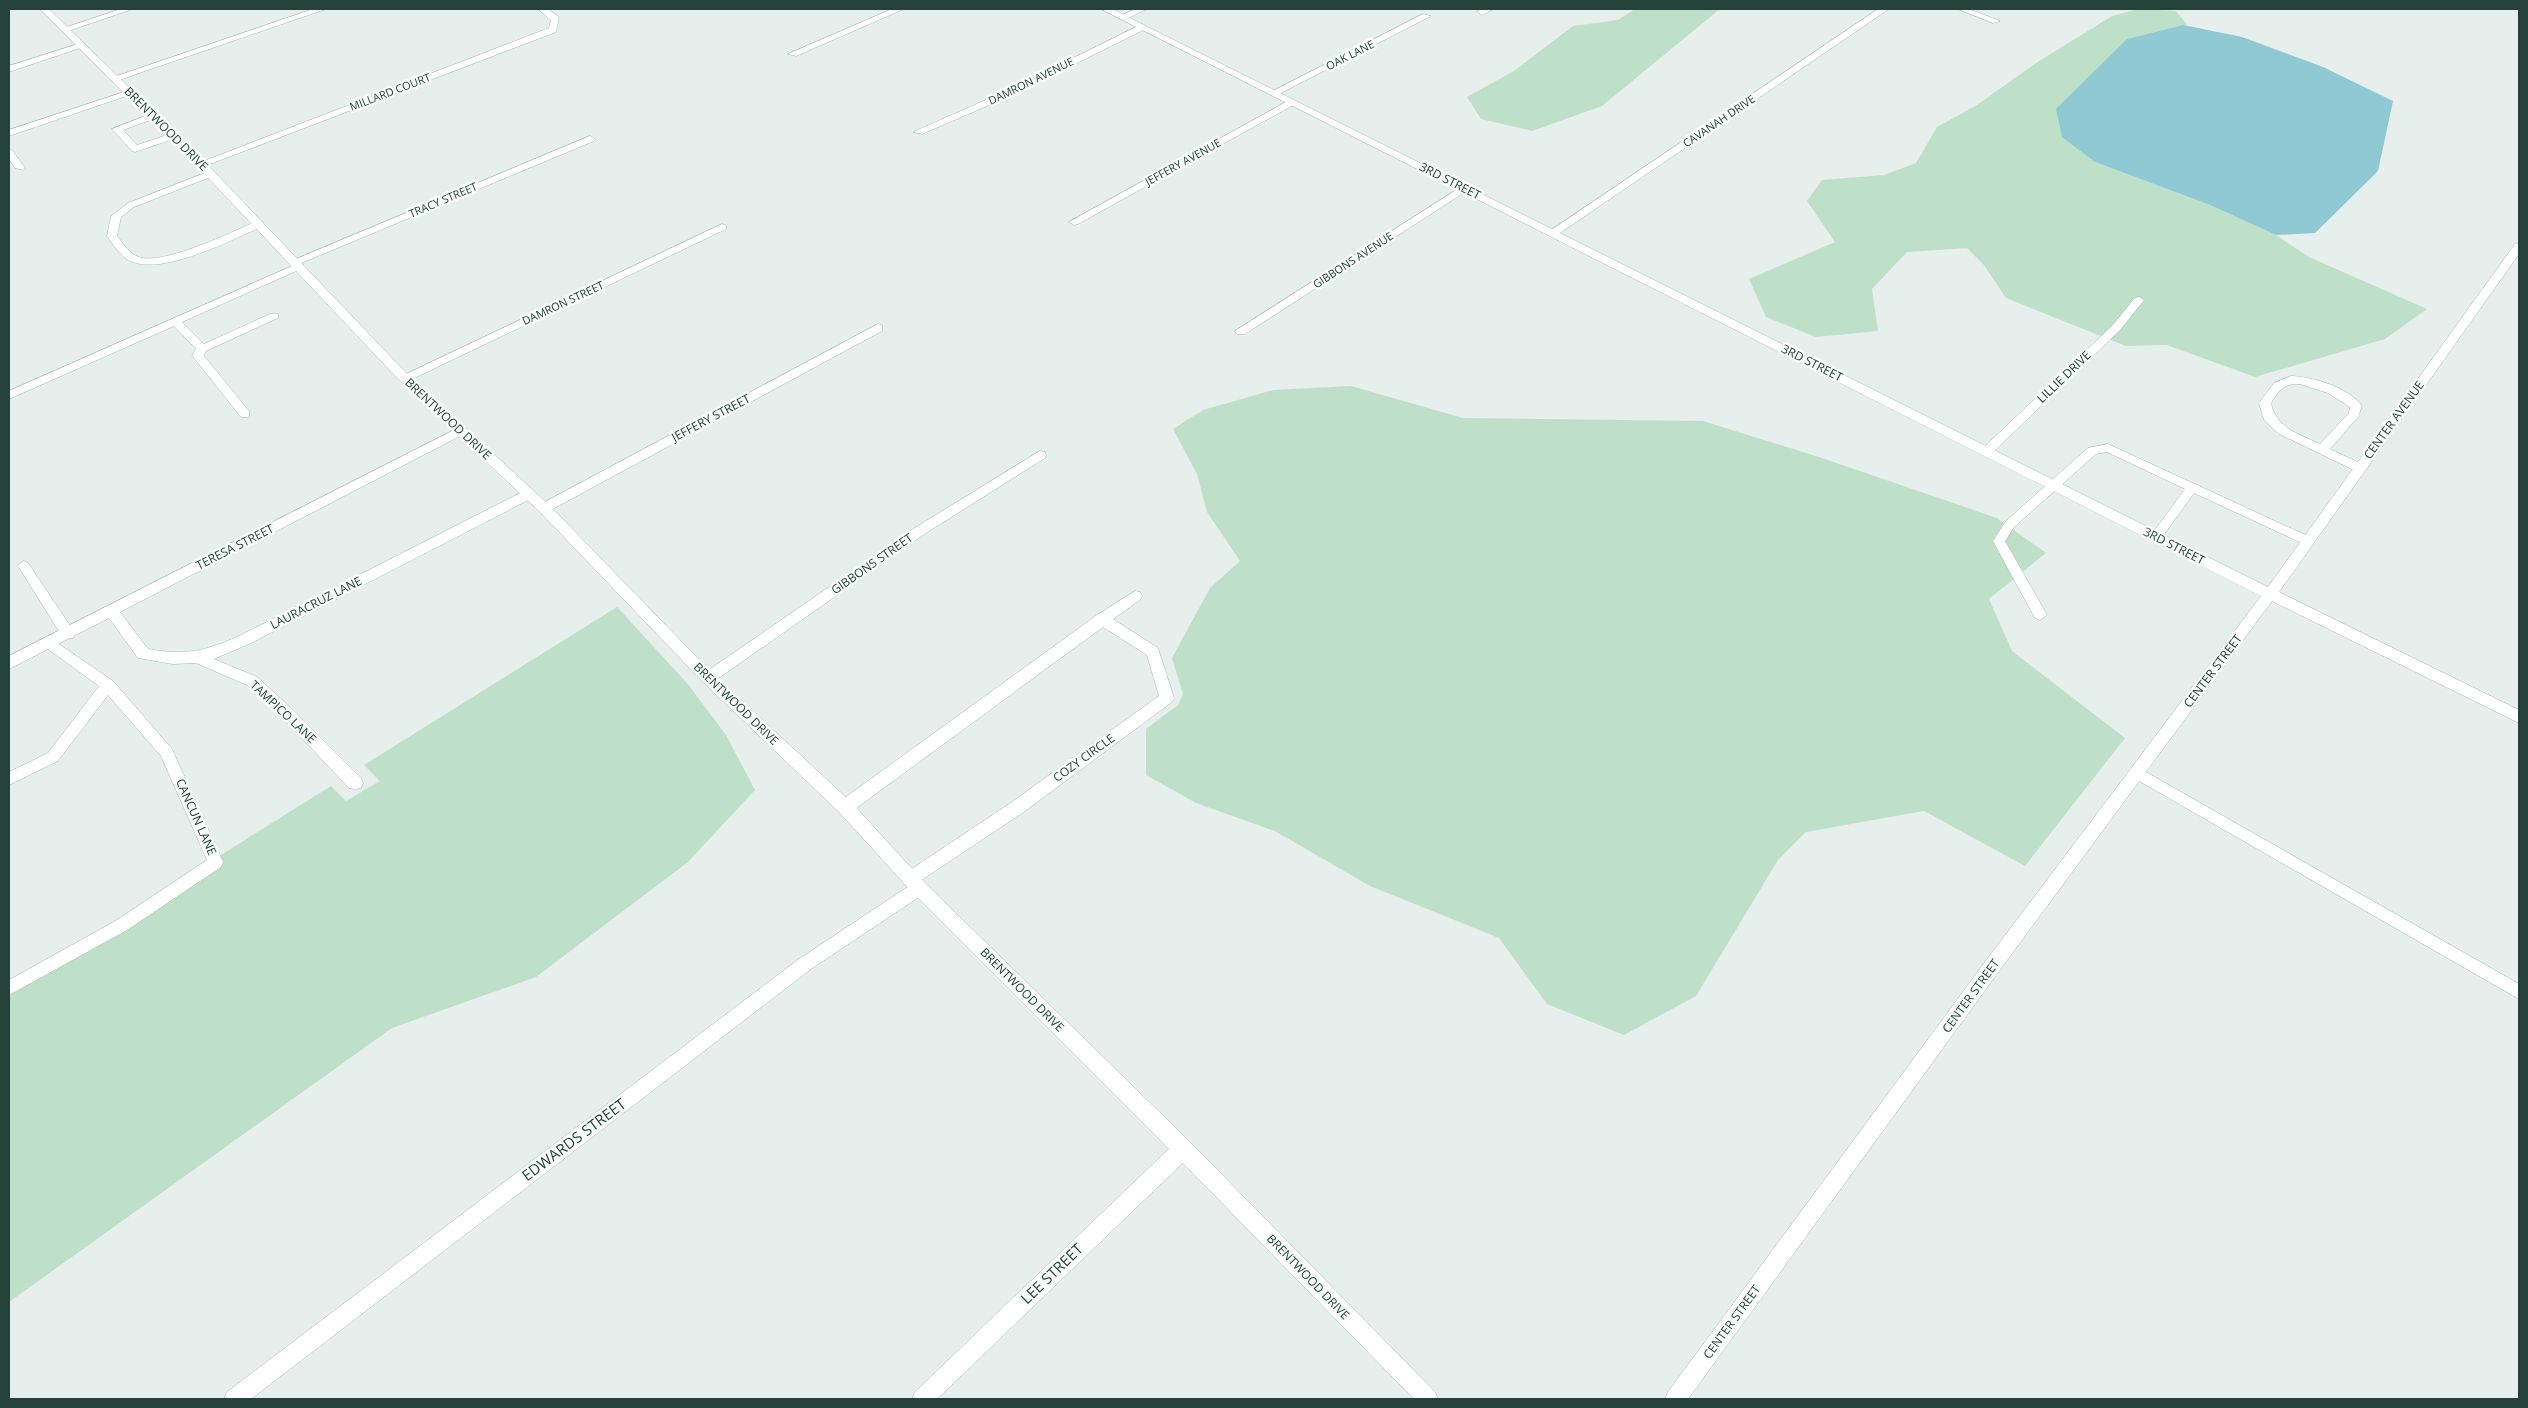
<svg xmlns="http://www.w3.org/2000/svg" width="2528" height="1408" font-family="'Open Sans',sans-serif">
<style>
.green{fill:#bfe0c8}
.water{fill:#8ec9d4}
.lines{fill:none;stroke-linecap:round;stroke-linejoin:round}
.service-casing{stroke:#a8b8b2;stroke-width:1}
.minor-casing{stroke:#a8b8b2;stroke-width:1}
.tertiary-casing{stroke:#a8b8b2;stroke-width:1}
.service{fill:#fff;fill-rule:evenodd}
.minor{fill:#fff;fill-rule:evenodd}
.tertiary{fill:#fff;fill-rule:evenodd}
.labels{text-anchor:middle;stroke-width:5;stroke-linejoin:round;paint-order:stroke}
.far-street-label{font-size:11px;fill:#24423a;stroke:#f7fbf9}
.street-label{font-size:12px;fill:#24423a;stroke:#f7fbf9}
.near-street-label{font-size:15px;fill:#24423a;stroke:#f7fbf9}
</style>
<rect width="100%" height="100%" fill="#e6efeb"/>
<g class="green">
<path d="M 1635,9 L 1720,9 L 1602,106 L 1532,131 L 1481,119 L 1467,97 L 1514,71 L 1573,26 L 1618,20 Z"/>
<path d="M 2138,9 L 2176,11 L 2188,26 L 2183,25 L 2127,39 L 2095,162 L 2210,205 L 2276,235 L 2309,257 L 2427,309 L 2385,339 L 2255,377 L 2167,345 L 2126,346 L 2006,298 L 1984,265 L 1967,248 L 1907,252 L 1872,289 L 1878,331 L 1816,337 L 1766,317 L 1749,279 L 1835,242 L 1807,201 L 1822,180 L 1884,175 L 1916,163 L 1937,127 L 1977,105 L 2036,63 L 2112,16 Z"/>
<path d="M 1351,386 L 1463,418 L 1703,421 L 1819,457 L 1997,518 L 2046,553 L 1989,599 L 2012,651 L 2125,738 L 2025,866 L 1924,811 L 1806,832 L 1778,860 L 1696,996 L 1624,1035 L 1547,1004 L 1499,938 L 1370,886 L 1275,831 L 1196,803 L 1146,775 L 1146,729 L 1178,705 L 1183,694 L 1172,658 L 1210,588 L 1240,561 L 1207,512 L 1197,474 L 1173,429 L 1203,410 L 1273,390 Z"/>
<path d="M 617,607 L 687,683 L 726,735 L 755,790 L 688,862 L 536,977 L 392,1028 L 9,1302 L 9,988 L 331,786 L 346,801 L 380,781 L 364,765 Z"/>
</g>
<path class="water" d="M 2183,25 L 2242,37 L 2323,67 L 2393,101 L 2378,171 L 2315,233 L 2276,235 L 2210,205 L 2095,162 L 2062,137 L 2056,109 L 2127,39 Z"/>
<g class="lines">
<g class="service-casing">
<g id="service">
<path d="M 121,9 L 133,9 L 68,31 L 61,29 Z"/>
<path d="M 1958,9 L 1969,9 L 2000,21 L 1993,23 Z"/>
<path d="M 127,91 L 135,93 L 9,136 L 9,130 Z"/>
<path d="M 153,113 L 158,116 L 156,118 L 123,130 L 137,145 L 173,133 L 176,134 L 176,138 L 135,152 L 132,151 L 112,129 Z"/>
<path d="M 9,149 L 12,150 L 25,168 L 23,170 L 15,168 L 9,159 Z"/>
<path d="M 210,171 L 215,174 L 213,176 L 134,207 L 121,217 L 117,236 C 123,243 129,254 139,257 C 162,266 232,232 255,222 L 263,222 L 263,226 C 231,240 163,276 130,261 C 121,257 113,244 107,236 L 111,216 L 128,203 Z"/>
<path d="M 299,263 L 303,264 L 303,268 L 182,322 L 204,344 L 270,314 L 278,314 L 278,318 L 206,351 L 204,356 L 249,411 L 249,417 L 241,417 L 194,358 L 192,356 L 196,349 L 174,326 L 9,399 L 9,391 Z"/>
<path d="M 2139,297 L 2144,300 L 2120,330 L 1991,454 L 1983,454 L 1981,451 L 1983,448 L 2112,326 L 2135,298 Z"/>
<path d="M 2291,376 C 2313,377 2348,387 2362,406 L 2358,417 L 2330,449 L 2364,465 L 2366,468 L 2364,471 L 2356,471 L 2279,434 L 2264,420 L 2259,403 L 2274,383 ZM 2300,384 L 2328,393 L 2350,407 L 2349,413 L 2320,444 C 2299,434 2276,428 2271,403 C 2279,390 2284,383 2300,384 Z"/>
<path d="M 2108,444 L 2312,538 L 2314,541 L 2312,544 L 2304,544 L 2194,493 L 2160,540 L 2152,540 L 2150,537 L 2152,534 L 2185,489 L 2107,452 L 2096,454 L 2014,527 L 2005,541 L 2047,615 L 2040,620 L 2035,618 L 1993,541 L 2006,521 L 2088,448 Z"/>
<path d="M 24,561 L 28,563 L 73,630 L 75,634 L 73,638 L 63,638 L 20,569 L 18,566 L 20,563 Z"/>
<path d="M 50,638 L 113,681 L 172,749 L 223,862 L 221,867 L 127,930 L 9,995 L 9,980 L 117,920 L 207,860 L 161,756 L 108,695 L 58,761 L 9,785 L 9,772 L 48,753 L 99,686 L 45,647 L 43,643 L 45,639 Z"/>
<path d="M 2137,767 L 2519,984 L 2519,999 L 2132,777 L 2130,773 L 2132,769 Z"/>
</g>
</g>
<g class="minor-casing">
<g id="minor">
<path d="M 313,9 L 326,9 L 119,80 L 111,78 Z"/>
<path d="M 538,9 L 548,9 L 559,17 L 556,32 L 205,166 L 197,166 L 196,164 L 549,28 L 551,20 Z"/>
<path d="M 892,9 L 904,9 L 796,56 L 788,54 Z"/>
<path d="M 1135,9 L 1147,9 L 1126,19 L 1118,17 Z"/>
<path d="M 1481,9 L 1493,9 L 1482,15 L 1477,12 Z"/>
<path d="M 1878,9 L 1889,9 L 1557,235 L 1549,235 L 1547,233 Z"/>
<path d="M 1423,14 L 1431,16 L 1277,95 L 1269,93 Z"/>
<path d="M 1142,24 L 1147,27 L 1145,29 L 1017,93 L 922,134 L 913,132 L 1011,89 Z"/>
<path d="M 78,44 L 86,46 L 9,72 L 9,66 Z"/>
<path d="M 1288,101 L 1297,103 L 1078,224 L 1074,225 L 1069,222 Z"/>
<path d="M 590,136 L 595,139 L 594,141 L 299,264 L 291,264 L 289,262 Z"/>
<path d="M 1464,185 L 1468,186 L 1468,190 L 1245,334 L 1237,334 L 1235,331 Z"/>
<path d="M 722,224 L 726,225 L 726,229 L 408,381 L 404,382 L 398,378 Z"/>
<path d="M 878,324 L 882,325 L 882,331 L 549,511 L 544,513 L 537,508 L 539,505 Z"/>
<path d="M 460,427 L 466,431 L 464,434 L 120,612 L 148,649 C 186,656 206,651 241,635 L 524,491 L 534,491 L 536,494 L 534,497 L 251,643 L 214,659 L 257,677 L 290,707 L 361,778 L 363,783 L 361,788 L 355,789 L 349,788 L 280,715 L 247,685 L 196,663 L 173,664 L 138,658 L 109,618 L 9,669 L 9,656 Z"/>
<path d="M 1040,451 L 1045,452 L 1046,455 L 1045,458 L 923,535 L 713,682 L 703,682 L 701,678 L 703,674 L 913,529 Z"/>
<path d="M 1135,591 L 1140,592 L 1142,596 L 1140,600 L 1113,619 L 1158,648 L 1174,698 L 1172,702 L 1021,814 L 920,881 L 925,883 L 927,888 L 925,893 L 811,969 L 251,1399 L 224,1399 L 227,1392 L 799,959 L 909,886 L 904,884 L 902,879 L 904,874 L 1009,804 L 1159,696 L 1147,655 L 1103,627 L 851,812 L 845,814 L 839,812 L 837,807 L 839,802 L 1097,615 Z"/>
<path d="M 1183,1140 L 1190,1142 L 1192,1149 L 1190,1156 L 937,1399 L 912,1399 L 915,1392 L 1176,1142 Z"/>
</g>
</g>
<g class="tertiary-casing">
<g id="tertiary">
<path d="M 40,9 L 49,9 L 205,162 L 408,375 L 549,505 L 713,674 L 851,802 L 925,883 L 1190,1142 L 1435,1392 L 1438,1399 L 1414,1399 L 1176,1156 L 913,893 L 839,812 L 703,682 L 539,511 L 400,381 L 197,166 Z"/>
<path d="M 1101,9 L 1112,9 L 2268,587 L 2515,244 L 2519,243 L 2519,254 L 2279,592 L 2519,710 L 2519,723 L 2272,601 L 1994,978 L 1688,1399 L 1665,1399 L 1668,1392 L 1982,966 L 2261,596 Z"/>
</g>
</g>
<use href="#service" class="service"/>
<use href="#minor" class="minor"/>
<use href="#tertiary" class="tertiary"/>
</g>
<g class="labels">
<g class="far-street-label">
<text transform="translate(1350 55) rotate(-27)" y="4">OAK LANE</text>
<text transform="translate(1031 81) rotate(-26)" y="4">DAMRON AVENUE</text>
<text transform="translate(390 92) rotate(-21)" y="4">MILLARD COURT</text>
<text transform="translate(1719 121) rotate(-34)" y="4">CAVANAH DRIVE</text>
<text transform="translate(1183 162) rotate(-29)" y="4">JEFFERY AVENUE</text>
<text transform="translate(443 200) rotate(-23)" y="4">TRACY STREET</text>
<text transform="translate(1353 260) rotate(-33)" y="4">GIBBONS AVENUE</text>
<text transform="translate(563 303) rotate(-25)" y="4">DAMRON STREET</text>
</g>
<g class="street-label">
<text transform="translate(166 129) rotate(45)" y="4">BRENTWOOD DRIVE</text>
<text transform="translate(1450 181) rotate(27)" y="4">3RD STREET</text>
<text transform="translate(1812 363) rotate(27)" y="4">3RD STREET</text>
<text transform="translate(2064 377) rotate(-44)" y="4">LILLIE DRIVE</text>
<text transform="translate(711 418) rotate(-28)" y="4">JEFFERY STREET</text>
<text transform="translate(448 419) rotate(43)" y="4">BRENTWOOD DRIVE</text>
<text transform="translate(2394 420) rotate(-54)" y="4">CENTER AVENUE</text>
<text transform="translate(2174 546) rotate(27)" y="4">3RD STREET</text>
<text transform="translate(235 547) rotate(-27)" y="4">TERESA STREET</text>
<text transform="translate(872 564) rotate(-35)" y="4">GIBBONS STREET</text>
<text transform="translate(316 603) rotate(-27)" y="4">LAURACRUZ LANE</text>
<text transform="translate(2213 671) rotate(-53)" y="4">CENTER STREET</text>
<text transform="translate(736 704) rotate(44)" y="4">BRENTWOOD DRIVE</text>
<text transform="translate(283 712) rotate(43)" y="4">TAMPICO LANE</text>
<text transform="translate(1084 758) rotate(-36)" y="4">COZY CIRCLE</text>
<text transform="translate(196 817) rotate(66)" y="4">CANCUN LANE</text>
<text transform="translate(1022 990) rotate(45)" y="4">BRENTWOOD DRIVE</text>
<text transform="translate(1971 996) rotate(-54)" y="4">CENTER STREET</text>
<text transform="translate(1308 1277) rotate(46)" y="4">BRENTWOOD DRIVE</text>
<text transform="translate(1732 1322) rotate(-54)" y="4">CENTER STREET</text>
</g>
<g class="near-street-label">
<text transform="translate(574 1140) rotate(-37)" y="5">EDWARDS STREET</text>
<text transform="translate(1052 1274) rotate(-44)" y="5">LEE STREET</text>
</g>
</g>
<rect width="2528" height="1408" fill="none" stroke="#24423a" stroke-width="20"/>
</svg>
